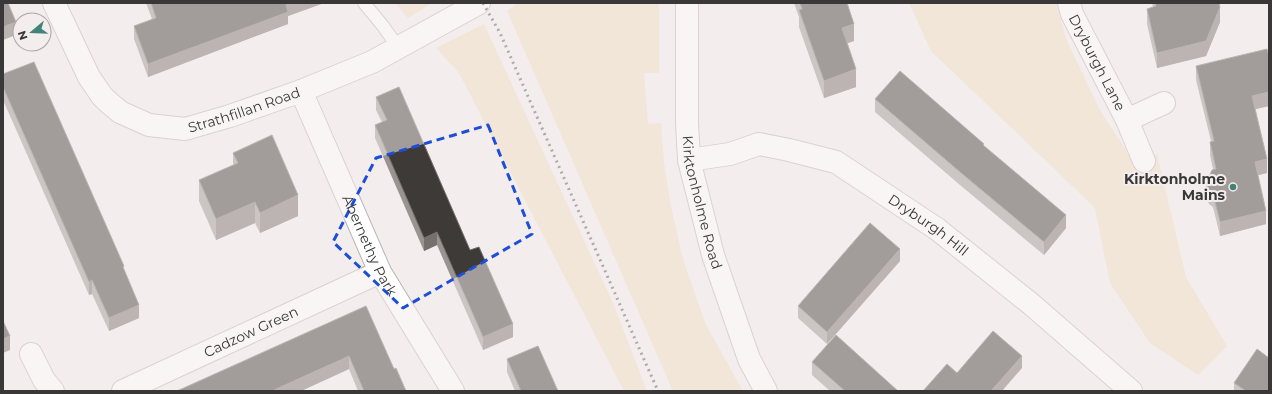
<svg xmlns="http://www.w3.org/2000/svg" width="1272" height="394" font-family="Montserrat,sans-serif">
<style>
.green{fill:#edddbf}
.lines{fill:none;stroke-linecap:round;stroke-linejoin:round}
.lane-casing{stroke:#bab3b3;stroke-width:14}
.street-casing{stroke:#bab3b3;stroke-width:24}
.secondary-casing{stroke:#bab3b3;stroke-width:24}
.lane{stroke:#fff;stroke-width:12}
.street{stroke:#fff;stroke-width:22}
.secondary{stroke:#fff;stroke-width:22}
.rail{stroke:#5e5b5b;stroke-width:3;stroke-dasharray:2 4;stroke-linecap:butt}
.wall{fill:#999492}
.shaded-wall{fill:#75706e}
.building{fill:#3e3a37;stroke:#75706e}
.marked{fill:none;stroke:#1d4ed8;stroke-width:3;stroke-dasharray:8 5;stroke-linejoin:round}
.poi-dot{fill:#418376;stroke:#f4eded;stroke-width:1.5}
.labels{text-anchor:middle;stroke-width:4;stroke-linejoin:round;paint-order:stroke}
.street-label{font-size:14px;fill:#393737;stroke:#f4eded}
.poi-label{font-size:14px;font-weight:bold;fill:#393737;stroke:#f4eded;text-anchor:end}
</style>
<rect width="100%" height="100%" fill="#f4eded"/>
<g class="green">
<path d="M 395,3 L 432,3 L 408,18 Z"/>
<path d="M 518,3 L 659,3 L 659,73 L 644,73 L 648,124 L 661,123 L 664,163 L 671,207 L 683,259 L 705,323 L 743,391 L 673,391 L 507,11 Z"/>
<path d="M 909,3 L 1056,3 L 1067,41 L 1100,110 L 1136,166 L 1157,154 L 1186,277 L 1227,346 L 1198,375 L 1150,343 L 1110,283 L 1095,208 L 931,51 Z"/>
<path d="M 484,24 L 613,303 L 647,391 L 624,391 L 459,73 L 436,48 Z"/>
</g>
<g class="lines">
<g class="lane-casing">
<path id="lane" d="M 364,3 L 383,26 L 398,47"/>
</g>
<g class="street-casing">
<g id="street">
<path id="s1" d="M 1069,3 L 1072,14 L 1127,120 L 1144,161"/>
<path id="s2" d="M 301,91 L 380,272 L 453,391"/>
<path d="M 1127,120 L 1164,103"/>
<path id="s3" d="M 689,160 L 730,154 L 759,144 L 789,150 L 836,162 L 937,229 L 1031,304 L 1131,391"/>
<path d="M 31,354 L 44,380 L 53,391"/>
<path id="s4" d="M 123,391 L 380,272"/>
</g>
</g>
<g class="secondary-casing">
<g id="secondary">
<path id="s5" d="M 54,3 L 89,77 L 102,96 L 107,101 L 120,112 L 149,125 L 185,129 L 230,116 L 301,91 L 372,62 L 479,3"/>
<path id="s6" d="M 687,3 L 687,123 L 689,160 L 713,255 L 749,359 L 766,391"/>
</g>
</g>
<use href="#lane" class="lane"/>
<use href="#street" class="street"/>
<use href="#secondary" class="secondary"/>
<path class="rail" d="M 483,3 L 500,33 L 658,391"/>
</g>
<g class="wall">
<path d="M 146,3 L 324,3 L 288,16 L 288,24 L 148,77 L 134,39 L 134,26 L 152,19 Z"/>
<path d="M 794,3 L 847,3 L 854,41 L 847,43 L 856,87 L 824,98 L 799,27 L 799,17 Z"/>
<path d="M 1152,3 L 1219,3 L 1220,22 L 1206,56 L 1157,68 L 1147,24 L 1147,9 L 1153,7 Z"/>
<path d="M 1196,66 L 1269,106 L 1255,109 L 1267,173 L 1258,175 L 1266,224 L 1220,236 L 1213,207 L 1209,204 L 1206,196 L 1206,183 L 1213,169 L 1210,155 L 1210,142 L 1211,141 L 1196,80 Z"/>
<path d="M 3,74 L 124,270 L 139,318 L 109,331 L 92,294 L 89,295 L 3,100 Z"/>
<path d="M 376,97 L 470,250 L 513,337 L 483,350 L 437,245 L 424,251 L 375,138 L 375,125 L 382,122 L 376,110 Z"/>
<path d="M 875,99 L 984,146 L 1066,228 L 1044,255 L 960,185 L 875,112 Z"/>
<path d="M 233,153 L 298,216 L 260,233 L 255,223 L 216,240 L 199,201 L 199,180 L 233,165 Z"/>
<path d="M 900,261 L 827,344 L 798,318 L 798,306 Z"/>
<path d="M 366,306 L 394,369 L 406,391 L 358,391 L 349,369 L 301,391 Z"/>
<path d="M 507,359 L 558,391 L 515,391 L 507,372 Z"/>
<path d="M 812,362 L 898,391 L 830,391 L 812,375 Z"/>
<path d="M 1234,383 L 1269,391 L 1234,391 Z"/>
</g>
<g class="shaded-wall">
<path d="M 290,3 L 324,3 L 288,16 L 288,24 L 148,77 L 148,64 Z"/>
<path d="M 1220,7 L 1220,22 L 1206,56 L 1157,68 L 1157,53 Z"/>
<path d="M 16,22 L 16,35 L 3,40 L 3,27 Z"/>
<path d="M 854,24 L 854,41 L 842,45 L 842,28 Z"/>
<path d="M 856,69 L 856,87 L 824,98 L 824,81 Z"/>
<path d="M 1269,92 L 1269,106 L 1252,110 L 1252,96 Z"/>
<path d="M 1267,159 L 1267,173 L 1255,176 L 1255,162 Z"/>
<path d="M 298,195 L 298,216 L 260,233 L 260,213 Z"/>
<path d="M 255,202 L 255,223 L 216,240 L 216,219 Z"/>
<path d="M 1266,211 L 1266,224 L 1220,236 L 1220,222 Z"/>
<path d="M 1066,215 L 1066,228 L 1044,255 L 1044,242 Z"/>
<path d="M 437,232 L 437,245 L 424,251 L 424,238 Z"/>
<path d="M 900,249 L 900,261 L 827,344 L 827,332 Z"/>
<path d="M 92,280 L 92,294 L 89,295 L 89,282 Z"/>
<path d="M 139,305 L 139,318 L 109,331 L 109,318 Z"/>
<path d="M 513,324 L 513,337 L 483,350 L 483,337 Z"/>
<path d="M 10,336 L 10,350 L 3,353 L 3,339 Z"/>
<path d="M 349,356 L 349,369 L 301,391 L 272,391 Z"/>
<path d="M 1022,356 L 1022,368 L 1002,391 L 991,391 Z"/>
</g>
<g class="building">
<path d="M 3,3 L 8,3 L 16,22 L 3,27 Z"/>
<path d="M 151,3 L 290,3 L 286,5 L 288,12 L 148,64 L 134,26 L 156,18 Z"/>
<path d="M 800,3 L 847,3 L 854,24 L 842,28 L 856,69 L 824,81 L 799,10 L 802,9 Z"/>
<path d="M 1155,3 L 1219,3 L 1220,7 L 1206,41 L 1157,53 L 1147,9 L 1156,6 Z"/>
<path d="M 1267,49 L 1269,56 L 1269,92 L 1252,96 L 1267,159 L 1255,162 L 1266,211 L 1220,222 L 1213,194 L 1209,190 L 1206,183 L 1212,170 L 1216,169 L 1210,142 L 1214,141 L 1196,66 Z"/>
<path d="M 34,62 L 124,266 L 123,267 L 139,305 L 109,318 L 92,280 L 89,282 L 3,87 L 3,74 Z"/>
<path d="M 900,71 L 984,144 L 983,145 L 1066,215 L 1044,242 L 960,172 L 875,99 Z"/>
<path d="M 399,87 L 470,250 L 479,247 L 513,324 L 483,337 L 437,232 L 424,238 L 375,125 L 387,120 L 376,97 Z"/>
<path d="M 272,135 L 298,195 L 260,213 L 255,202 L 216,219 L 199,180 L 238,163 L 233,153 Z"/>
<path d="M 870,223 L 900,249 L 827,332 L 798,306 Z"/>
<path d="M 366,306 L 394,369 L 396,368 L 406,391 L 364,391 L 349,356 L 272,391 L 177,391 Z"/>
<path d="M 3,321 L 10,336 L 3,339 Z"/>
<path d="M 993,331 L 1022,356 L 991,391 L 923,391 L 947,364 L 957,373 Z"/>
<path d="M 836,335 L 898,391 L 845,391 L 812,362 Z"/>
<path d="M 538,346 L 558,391 L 521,391 L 507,359 Z"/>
<path d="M 1257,349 L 1269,358 L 1269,391 L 1246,391 L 1234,383 Z"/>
</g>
<path d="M0 0H1272V394H0ZM 488,125 L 532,234 L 403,308 L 333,242 L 376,158 Z" fill="#f4eded" fill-opacity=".55" fill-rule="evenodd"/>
<path class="marked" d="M 488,125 L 532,234 L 403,308 L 333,242 L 376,158 Z"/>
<circle class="poi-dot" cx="1233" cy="187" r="4"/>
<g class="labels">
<g class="street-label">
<text dy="5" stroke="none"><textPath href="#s1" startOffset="66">Dryburgh Lane</textPath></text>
<text dy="5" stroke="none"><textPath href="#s5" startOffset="259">Strathfillan Road</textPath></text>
<text dy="5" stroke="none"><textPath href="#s6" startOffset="201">Kirktonholme Road</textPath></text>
<text dy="5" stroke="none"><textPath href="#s3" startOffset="263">Dryburgh Hill</textPath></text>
<text dy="5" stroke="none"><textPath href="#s2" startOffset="169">Abernethy Park</textPath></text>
<text dy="5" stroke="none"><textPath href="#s4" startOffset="141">Cadzow Green</textPath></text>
</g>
<g class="poi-label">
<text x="1225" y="184">Kirktonholme<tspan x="1225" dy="16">Mains</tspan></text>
</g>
</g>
<rect width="1272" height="394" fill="none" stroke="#393737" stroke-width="8"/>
<g transform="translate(32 32) rotate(251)"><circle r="19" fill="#f4eded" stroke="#a9a4a4"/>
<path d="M0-3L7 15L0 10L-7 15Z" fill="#418376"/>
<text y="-6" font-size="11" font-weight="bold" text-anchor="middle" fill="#393737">N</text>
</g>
</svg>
